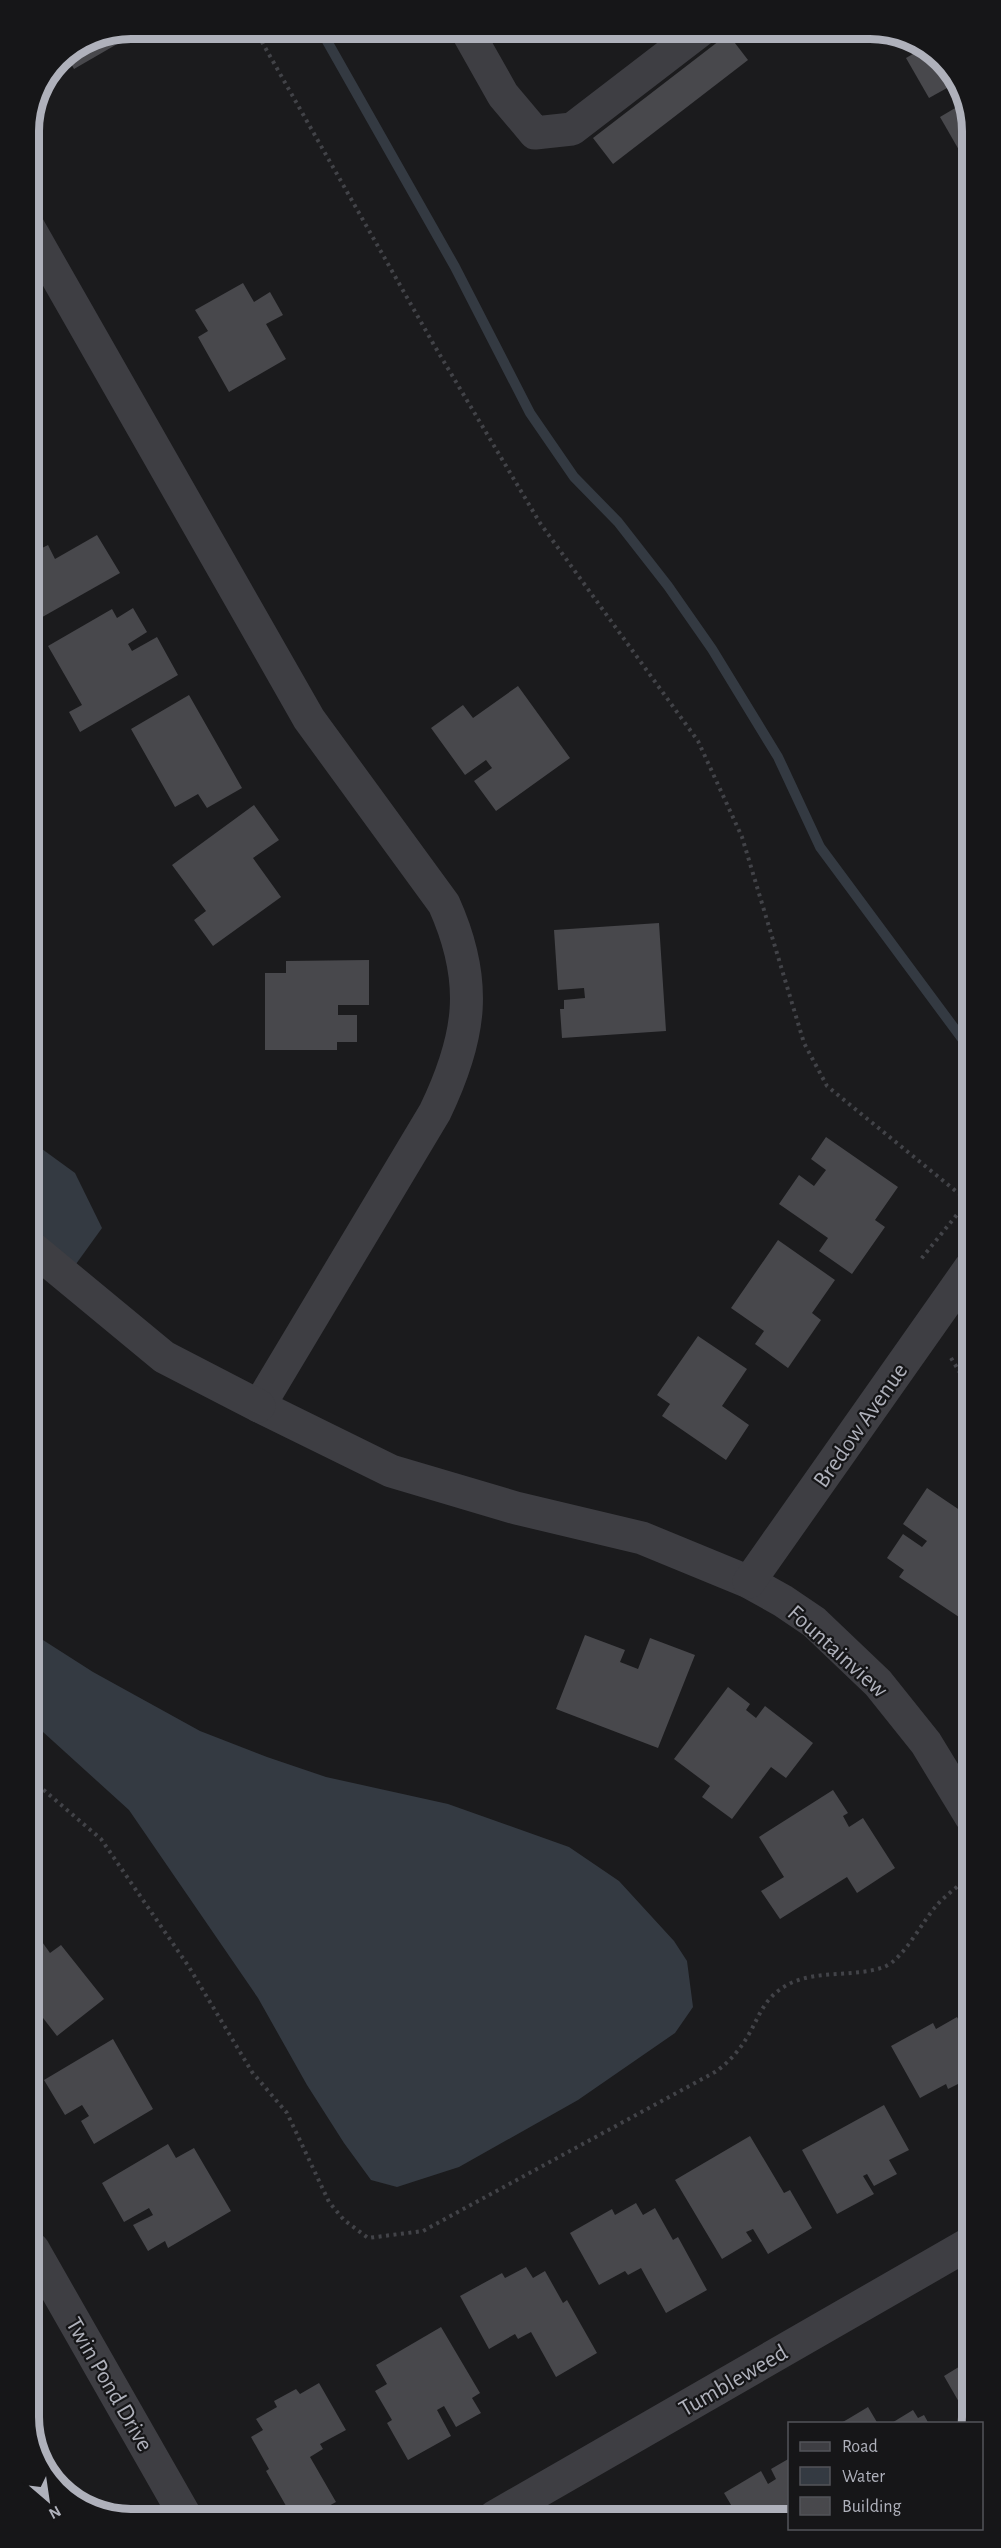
<svg xmlns="http://www.w3.org/2000/svg" width="1001" height="2548" font-family="'Alegreya Sans',sans-serif">
<style>
.water{fill:#343a42}
.lines{fill:none;stroke-linecap:round;stroke-linejoin:round}
.stream{stroke:#343a42;stroke-width:10}
.building{fill:#48484c}
.path{stroke:#424348;stroke-width:4;stroke-dasharray:3 4.5;stroke-linecap:butt}
.minor{stroke:#3e3e43;stroke-width:33}
.labels{text-anchor:middle;stroke-width:4.5;stroke-linejoin:round;paint-order:stroke}
.street-label{font-size:24px;fill:#afb1bb;stroke:#161618}
.rim{fill:none;stroke:#afb1bb;stroke-width:8}
</style>
<rect width="100%" height="100%" fill="#1b1b1d"/>
<g class="water">
<path d="M 31,1141 L 75,1173 L 102,1228 L 76,1264 L 38,1274 L 31,1269 Z"/>
<path d="M 32,1633 L 93,1672 L 200,1731 L 267,1757 L 326,1777 L 448,1804 L 569,1847 L 619,1881 L 674,1941 L 687,1961 L 693,2007 L 675,2033 L 578,2100 L 459,2167 L 397,2187 L 371,2180 L 344,2143 L 307,2085 L 258,1998 L 129,1810 L 32,1722 Z"/>
</g>
<g class="lines">
<path class="stream" d="M 323,34 L 455,267 L 530,413 L 574,477 L 618,522 L 668,586 L 712,649 L 778,757 L 820,847 L 969,1048"/>
</g>
<g class="building">
<path d="M 728,34 L 748,60 L 613,164 L 593,138 Z"/>
<path d="M 92,36 L 131,36 L 74,69 L 70,62 L 53,72 L 59,58 Z"/>
<path d="M 925,47 L 933,50 L 956,83 L 929,98 L 906,58 Z"/>
<path d="M 967,101 L 967,154 L 963,157 L 940,117 Z"/>
<path d="M 243,283 L 254,302 L 270,292 L 283,315 L 266,324 L 286,359 L 229,392 L 198,337 L 208,331 L 195,310 Z"/>
<path d="M 30,527 L 42,548 L 48,545 L 55,559 L 97,535 L 120,573 L 30,624 Z"/>
<path d="M 133,608 L 147,632 L 128,644 L 132,651 L 157,637 L 178,675 L 80,732 L 69,712 L 82,705 L 48,646 L 112,609 L 117,618 Z"/>
<path d="M 518,686 L 570,758 L 496,811 L 474,781 L 492,768 L 486,760 L 465,775 L 431,728 L 463,705 L 473,718 Z"/>
<path d="M 189,695 L 242,788 L 207,808 L 198,794 L 175,807 L 131,729 Z"/>
<path d="M 254,805 L 279,840 L 253,858 L 281,897 L 213,946 L 194,920 L 206,911 L 172,865 Z"/>
<path d="M 659,923 L 666,1031 L 562,1038 L 560,1009 L 564,1009 L 564,1000 L 585,998 L 584,988 L 558,990 L 554,930 Z"/>
<path d="M 369,960 L 369,1005 L 338,1005 L 338,1015 L 357,1015 L 357,1042 L 337,1042 L 337,1050 L 265,1050 L 265,973 L 286,973 L 286,961 Z"/>
<path d="M 826,1137 L 898,1187 L 875,1220 L 885,1227 L 852,1274 L 819,1251 L 828,1238 L 779,1204 L 799,1175 L 814,1186 L 826,1170 L 811,1159 Z"/>
<path d="M 778,1240 L 835,1280 L 812,1313 L 821,1320 L 788,1368 L 755,1344 L 764,1331 L 731,1308 Z"/>
<path d="M 698,1336 L 747,1369 L 722,1406 L 749,1425 L 726,1460 L 662,1416 L 670,1404 L 657,1395 Z"/>
<path d="M 927,1488 L 970,1517 L 971,1599 L 959,1617 L 899,1577 L 904,1570 L 887,1558 L 903,1534 L 922,1547 L 927,1541 L 903,1524 Z"/>
<path d="M 585,1635 L 625,1650 L 620,1662 L 638,1669 L 650,1638 L 695,1655 L 658,1748 L 556,1709 Z"/>
<path d="M 728,1687 L 750,1704 L 746,1710 L 756,1718 L 765,1706 L 813,1743 L 786,1778 L 771,1767 L 732,1819 L 702,1797 L 710,1786 L 674,1759 Z"/>
<path d="M 833,1790 L 848,1813 L 843,1816 L 849,1827 L 863,1818 L 895,1868 L 857,1893 L 847,1877 L 780,1919 L 761,1891 L 784,1877 L 759,1837 Z"/>
<path d="M 40,1939 L 50,1953 L 61,1945 L 104,1999 L 57,2036 L 33,2005 L 33,1945 Z"/>
<path d="M 957,2017 L 963,2028 L 972,2024 L 972,2100 L 962,2082 L 948,2089 L 946,2084 L 920,2098 L 891,2046 L 933,2023 L 936,2029 Z"/>
<path d="M 113,2039 L 153,2109 L 94,2144 L 81,2121 L 89,2116 L 82,2105 L 65,2115 L 44,2080 Z"/>
<path d="M 884,2105 L 909,2150 L 889,2160 L 897,2174 L 874,2186 L 867,2174 L 863,2176 L 874,2194 L 837,2214 L 802,2150 Z"/>
<path d="M 750,2136 L 784,2193 L 790,2190 L 812,2228 L 768,2254 L 753,2229 L 746,2232 L 752,2241 L 722,2259 L 675,2180 Z"/>
<path d="M 168,2144 L 176,2158 L 194,2148 L 231,2211 L 168,2248 L 165,2241 L 148,2251 L 133,2225 L 153,2215 L 149,2208 L 124,2222 L 102,2183 Z"/>
<path d="M 636,2203 L 643,2215 L 655,2208 L 673,2240 L 678,2237 L 707,2290 L 666,2313 L 641,2268 L 628,2275 L 625,2271 L 599,2285 L 570,2233 L 612,2209 L 615,2215 Z"/>
<path d="M 526,2267 L 533,2278 L 545,2271 L 563,2303 L 567,2300 L 597,2353 L 556,2377 L 531,2332 L 518,2339 L 515,2334 L 489,2349 L 460,2296 L 502,2273 L 505,2278 Z"/>
<path d="M 441,2327 L 480,2393 L 472,2398 L 481,2413 L 456,2427 L 444,2406 L 437,2410 L 451,2436 L 408,2460 L 387,2423 L 392,2420 L 375,2391 L 387,2384 L 376,2365 Z"/>
<path d="M 972,2351 L 972,2417 L 971,2423 L 944,2376 L 962,2365 L 959,2359 Z"/>
<path d="M 319,2383 L 346,2430 L 320,2444 L 323,2449 L 310,2457 L 336,2502 L 307,2518 L 293,2518 L 266,2471 L 269,2469 L 251,2437 L 263,2430 L 256,2419 L 277,2407 L 274,2401 L 296,2389 L 300,2394 Z"/>
<path d="M 868,2407 L 878,2424 L 839,2424 L 848,2419 Z"/>
<path d="M 913,2410 L 918,2418 L 924,2415 L 929,2424 L 890,2424 Z"/>
<path d="M 790,2458 L 790,2515 L 737,2515 L 724,2493 L 761,2471 L 768,2484 L 776,2479 L 771,2469 Z"/>
<path d="M 696,2505 L 701,2515 L 678,2516 Z"/>
</g>
<g class="lines">
<g class="path">
<path d="M 258,35 L 434,345 L 540,523 L 698,741 L 742,837 L 804,1043 L 827,1086 L 968,1201 L 921,1259"/>
<path d="M 951,1358 L 970,1389"/>
<path d="M 32,1780 L 101,1839 L 189,1967 L 252,2072 L 287,2113 L 329,2202 L 344,2220 L 368,2238 L 423,2231 L 715,2072 C 727,2064 738,2052 746,2039 C 757,2022 761,2004 778,1991 C 808,1967 850,1979 884,1967 C 904,1959 923,1920 937,1905 C 947,1894 960,1885 971,1875"/>
</g>
<g class="minor">
<path d="M 468,33 L 503,95 L 535,133 L 572,129 L 701,30"/>
<path d="M 29,228 L 309,719 L 444,904 C 479,982 471,1037 435,1112 L 259,1406 L 391,1471 L 516,1508 L 642,1538 L 749,1582 L 783,1601 L 814,1622 L 878,1683 L 926,1743 L 971,1817"/>
<path d="M 31,1247 L 164,1357 L 259,1406"/>
<path d="M 749,1582 L 970,1268"/>
<path d="M 33,2249 L 187,2519"/>
<path d="M 494,2517 L 972,2242"/>
</g>
</g>
<g class="labels">
<g class="street-label">
<text transform="translate(860 1425) rotate(-55)" y="8">Bredow Avenue</text>
<text transform="translate(838 1651) rotate(42)" y="8">Fountainview</text>
<text transform="translate(733 2380) rotate(-30)" y="8">Tumbleweed</text>
<text transform="translate(110 2384) rotate(60)" y="8">Twin Pond Drive</text>
</g>
</g>
<path d="M0 0H1001V2548H0ZM131 39H870A92 92 0 0 1 962 131V2417A92 92 0 0 1 870 2509H131A92 92 0 0 1 39 2417V131A92 92 0 0 1 131 39Z" fill="#161618" fill-rule="evenodd"/>
<path class="rim" d="M131 39H870A92 92 0 0 1 962 131V2417A92 92 0 0 1 870 2509H131A92 92 0 0 1 39 2417V131A92 92 0 0 1 131 39Z"/>
<rect x="788" y="2422" width="195" height="108" fill="#161618" stroke="#535459" stroke-width="1.5"/>
<rect x="800" y="2442" width="30" height="9" fill="#3e3e43" stroke="#535459" stroke-width="1.5"/>
<text x="842" y="2452" font-size="18" fill="#afb1bb">Road</text>
<rect x="800" y="2467" width="30" height="18" fill="#343a42" stroke="#535459" stroke-width="1.5"/>
<text x="842" y="2482" font-size="18" fill="#afb1bb">Water</text>
<rect x="800" y="2497" width="30" height="18" fill="#48484c" stroke="#535459" stroke-width="1.5"/>
<text x="842" y="2512" font-size="18" fill="#afb1bb">Building</text>
<g transform="translate(48 2500) rotate(151)" stroke="#161618" stroke-width="4.5" paint-order="stroke">
<path d="M0-4.5L10 22L0 15L-10 22Z" fill="#afb1bb"/>
<text y="-9" font-size="16" font-weight="bold" text-anchor="middle" fill="#afb1bb">N</text>
</g>
</svg>
